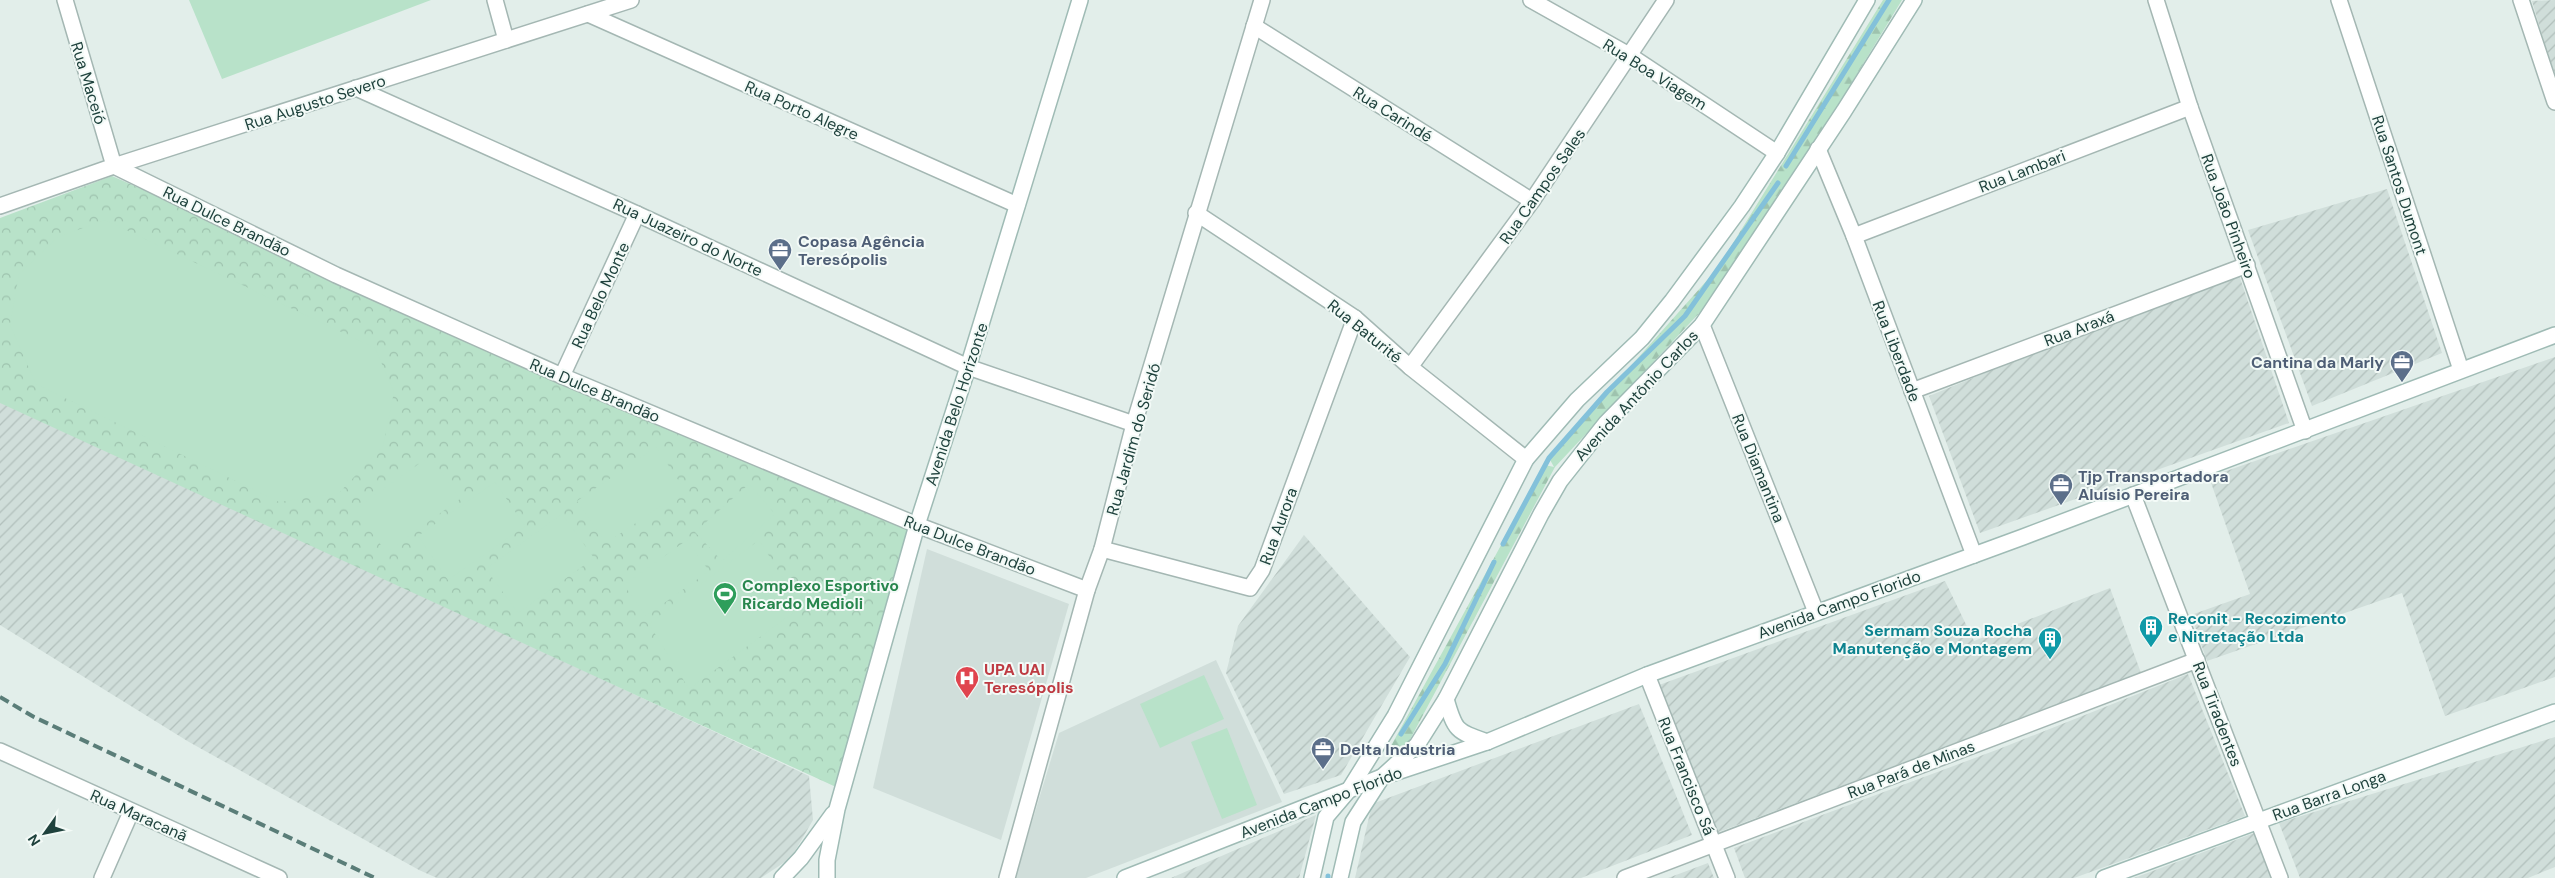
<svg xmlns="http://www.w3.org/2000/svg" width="2555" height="878" font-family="'DM Sans',sans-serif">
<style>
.built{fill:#d0deda}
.industrial{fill:url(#industrial-furrows)}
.forest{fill:url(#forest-firs)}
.park{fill:url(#park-crowns)}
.pitch{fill:#b8e2c9}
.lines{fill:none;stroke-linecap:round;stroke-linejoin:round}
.stream{stroke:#83c1da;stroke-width:5}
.street-casing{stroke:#a4b7b3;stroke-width:18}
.secondary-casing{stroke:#9fbbb5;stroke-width:18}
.street{stroke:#fff;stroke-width:15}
.secondary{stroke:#fff;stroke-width:15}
.rail{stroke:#5a7d78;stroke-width:4;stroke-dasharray:10 5;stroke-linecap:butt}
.labels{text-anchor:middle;stroke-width:4;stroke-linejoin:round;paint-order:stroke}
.street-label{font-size:16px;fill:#1f423d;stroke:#f3faf7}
.service-label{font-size:16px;font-weight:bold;fill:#4e5e75;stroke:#f3faf7;text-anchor:start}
.leisure-label{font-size:16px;font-weight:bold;fill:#27864d;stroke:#f3faf7;text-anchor:start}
.culture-label{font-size:16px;font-weight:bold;fill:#0d838f;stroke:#f3faf7;text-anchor:start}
.health-label{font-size:16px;font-weight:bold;fill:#be3a42;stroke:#f3faf7;text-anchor:start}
</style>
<defs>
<pattern id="industrial-furrows" width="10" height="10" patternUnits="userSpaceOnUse" patternTransform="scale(1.25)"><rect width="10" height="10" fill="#d0deda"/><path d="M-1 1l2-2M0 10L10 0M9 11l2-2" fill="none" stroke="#b2c0bc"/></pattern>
<pattern id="forest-firs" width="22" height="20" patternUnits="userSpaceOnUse" patternTransform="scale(1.25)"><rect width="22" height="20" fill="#b8e2c9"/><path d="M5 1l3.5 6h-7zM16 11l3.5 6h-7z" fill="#9ec3ae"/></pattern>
<pattern id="park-crowns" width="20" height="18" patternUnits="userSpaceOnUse" patternTransform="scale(1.25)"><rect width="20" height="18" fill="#b8e2c9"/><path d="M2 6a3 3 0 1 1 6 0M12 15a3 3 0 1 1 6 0" fill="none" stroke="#9ec3ae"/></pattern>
</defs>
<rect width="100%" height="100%" fill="#e2eeea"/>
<g class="built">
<path d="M 927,549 L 1069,604 L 1001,840 L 873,788 Z"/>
<path d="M 1216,660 L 1282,802 L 1086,878 L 1015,878 L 1059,733 Z"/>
</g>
<g class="industrial">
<path d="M 2555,0 L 2555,79 L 2532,1 Z"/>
<path d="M 2387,189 L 2442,353 L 2312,406 L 2248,230 Z"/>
<path d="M 2237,269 L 2289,423 L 1980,533 L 1929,396 Z"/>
<path d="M 2555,357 L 2555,677 L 2445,716 L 2402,593 L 2207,661 L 2191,615 L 2250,594 L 2209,477 Z"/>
<path d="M 0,397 L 809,776 L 813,820 L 791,858 L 761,878 L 437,878 L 419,870 L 189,742 L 0,625 Z"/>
<path d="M 1304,535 L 1410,657 L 1341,775 L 1284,794 L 1226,673 L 1238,626 Z"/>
<path d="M 1945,581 L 1974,641 L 2110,588 L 2141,673 L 1716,833 L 1659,685 Z"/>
<path d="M 2188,674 L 2245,816 L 2074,878 L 1745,878 L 1734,848 L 1999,749 Z"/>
<path d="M 1639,704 L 1692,835 L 1581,878 L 1355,878 L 1372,804 Z"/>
<path d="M 2555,737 L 2555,867 L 2528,878 L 2300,878 L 2279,823 Z"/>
<path d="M 1316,815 L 1299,878 L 1171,878 Z"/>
<path d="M 2257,832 L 2273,878 L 2134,878 Z"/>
<path d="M 1708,863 L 1714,878 L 1668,878 Z"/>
</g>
<path class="forest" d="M 1883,0 L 1902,0 L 1734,276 L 1555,467 L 1398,762 L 1386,755 L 1545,465 L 1554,467 L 1549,458 L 1717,269 Z"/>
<path class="park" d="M 112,176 L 913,530 L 836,787 L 0,403 L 0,218 Z"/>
<g class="pitch">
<path d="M 189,0 L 431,0 L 222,79 Z"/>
<path d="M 105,220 L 375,348 L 394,392 L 383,446 L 339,493 L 279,502 L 36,384 L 10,325 L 19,274 L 58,237 Z"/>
<path d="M 656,447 L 685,490 L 606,543 L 577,501 Z"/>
<path d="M 430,456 L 460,499 L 386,552 L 355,509 Z"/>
<path d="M 495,482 L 525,526 L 448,580 L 418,536 Z"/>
<path d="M 749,484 L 775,514 L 722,561 L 695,532 Z"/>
<path d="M 562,514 L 594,558 L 518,613 L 486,569 Z"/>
<path d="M 687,540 L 709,571 L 646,616 L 624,585 Z"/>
<path d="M 759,540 L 801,607 L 689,689 L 649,624 Z"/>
<path d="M 1204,675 L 1224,719 L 1160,748 L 1140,704 Z"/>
<path d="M 1227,728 L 1257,805 L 1222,819 L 1191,742 Z"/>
</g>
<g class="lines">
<g class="stream">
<path d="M 1786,166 L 1889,0"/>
<path d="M 1503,544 L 1549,458 L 1607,392 L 1685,316 L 1778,183"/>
<path d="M 1401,734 L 1445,664 L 1494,562"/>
<path d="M 1328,878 L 1328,876"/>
</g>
<g class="street-casing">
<g id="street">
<path d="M 65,0 L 114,166 L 336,275 L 562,376 L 917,525 L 1087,590"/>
<path d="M 495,0 L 506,40"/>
<path d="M 1531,0 L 1629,55 L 1777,153"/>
<path d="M 2156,0 L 2190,107 L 2305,431"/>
<path d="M 2339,0 L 2461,370"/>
<path d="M 2521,0 L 2555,102"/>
<path d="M 588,14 L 1017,205"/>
<path d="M 1254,26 L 1532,201"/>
<path d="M 356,88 L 637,214 L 968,367 L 1134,424"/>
<path d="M 1818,149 L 1854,236 L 1974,555"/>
<path d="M 0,206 L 114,166 L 631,0"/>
<path d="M 1196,213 L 1355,318 L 1410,367 L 1526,459"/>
<path d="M 1854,236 L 2190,107"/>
<path d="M 1702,325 L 1816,612"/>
<path d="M 1410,367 L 1532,201 L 1666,0"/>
<path d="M 562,376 L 637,214"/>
<path d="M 1912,391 L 2247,265"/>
<path d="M 2133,495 L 2280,878"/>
<path d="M 1102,549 L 1250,588 L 1262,570 L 1355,318"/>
<path d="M 1647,675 L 1727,878"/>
<path d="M 0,751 L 279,878"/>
<path d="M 102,878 L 131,812"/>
<path d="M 1007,878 L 1087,590 L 1102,549 L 1134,424 L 1262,0"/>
<path d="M 1625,878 L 2197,660"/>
</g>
</g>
<g class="secondary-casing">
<g id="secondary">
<path d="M 1446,699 C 1455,731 1456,731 1487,742"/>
<path d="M 782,878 L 801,858 L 833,814"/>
<path d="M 827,878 L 827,860 L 837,809 L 917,525 L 968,367 L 1080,0"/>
<path d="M 1125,878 L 1382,777 L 1487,742 L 1647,675 L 2023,537 L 2555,335"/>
<path d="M 1312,878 L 1326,817 L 1349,790 L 1395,716 L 1526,459 L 1577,400 L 1642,338 L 1672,301 L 1742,206 L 1777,153 L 1867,0"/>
<path d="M 1340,878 L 1353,822 L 1382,777 L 1417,745 L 1446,699 L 1541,514 L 1560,481 L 1606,423 L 1702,325 L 1844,111 L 1914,0"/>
<path d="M 2104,878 L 2555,712"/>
</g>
</g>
<use href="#street" class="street"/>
<use href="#secondary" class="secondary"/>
<path class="rail" d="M 0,697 L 34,717 L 375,878"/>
</g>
<defs>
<g id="office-pin" transform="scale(1.25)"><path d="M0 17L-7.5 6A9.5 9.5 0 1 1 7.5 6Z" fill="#5c6f8a" stroke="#f3faf7"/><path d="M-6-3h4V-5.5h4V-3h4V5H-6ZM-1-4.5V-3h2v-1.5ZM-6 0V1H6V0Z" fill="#fff"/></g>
<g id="stadium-pin" transform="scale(1.25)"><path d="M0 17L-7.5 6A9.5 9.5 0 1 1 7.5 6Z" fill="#2e9e5b" stroke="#f3faf7"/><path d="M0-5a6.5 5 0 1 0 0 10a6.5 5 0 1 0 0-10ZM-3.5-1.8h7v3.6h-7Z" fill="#fff"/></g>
<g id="building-pin" transform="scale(1.25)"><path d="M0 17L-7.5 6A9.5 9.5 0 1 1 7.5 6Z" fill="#0f9aa8" stroke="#f3faf7"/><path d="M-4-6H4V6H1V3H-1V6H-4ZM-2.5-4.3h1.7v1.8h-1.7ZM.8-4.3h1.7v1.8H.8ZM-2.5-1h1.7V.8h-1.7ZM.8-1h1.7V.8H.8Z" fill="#fff"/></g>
<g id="hospital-pin" transform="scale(1.25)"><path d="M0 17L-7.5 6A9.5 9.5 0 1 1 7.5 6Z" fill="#e0444e" stroke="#f3faf7"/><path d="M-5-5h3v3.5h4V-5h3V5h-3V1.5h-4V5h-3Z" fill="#fff"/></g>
</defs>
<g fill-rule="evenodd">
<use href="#office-pin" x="780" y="250"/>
<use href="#office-pin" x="2402" y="362"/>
<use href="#office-pin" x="2061" y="485"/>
<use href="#stadium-pin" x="725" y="594"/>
<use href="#building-pin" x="2151" y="627"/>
<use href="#building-pin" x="2050" y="639"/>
<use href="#hospital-pin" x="967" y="678"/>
<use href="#office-pin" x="1323" y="749"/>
</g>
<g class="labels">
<g class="street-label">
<text transform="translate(1655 74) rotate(32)" y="6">Rua Boa Viagem</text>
<text transform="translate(89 83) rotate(73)" y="6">Rua Maceió</text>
<text transform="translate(315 102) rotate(-18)" y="6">Rua Augusto Severo</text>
<text transform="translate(802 110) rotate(24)" y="6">Rua Porto Alegre</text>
<text transform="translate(1393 114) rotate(32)" y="6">Rua Carindé</text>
<text transform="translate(2022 171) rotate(-21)" y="6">Rua Lambari</text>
<text transform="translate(2400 185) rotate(72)" y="6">Rua Santos Dumont</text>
<text transform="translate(1542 186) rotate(-55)" y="6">Rua Campos Sales</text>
<text transform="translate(2229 216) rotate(70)" y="6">Rua João Pinheiro</text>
<text transform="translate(227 221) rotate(26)" y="6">Rua Dulce Brandão</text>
<text transform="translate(688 237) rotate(25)" y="6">Rua Juazeiro do Norte</text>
<text transform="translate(600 295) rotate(-65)" y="6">Rua Belo Monte</text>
<text transform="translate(2079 328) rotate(-21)" y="6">Rua Araxá</text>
<text transform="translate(1365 331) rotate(39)" y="6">Rua Baturité</text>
<text transform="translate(1897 351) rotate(69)" y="6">Rua Liberdade</text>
<text transform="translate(595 390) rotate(23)" y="6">Rua Dulce Brandão</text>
<text transform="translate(1636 395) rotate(-47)" y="6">Avenida Antônio Carlos</text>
<text transform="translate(956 404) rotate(-72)" y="6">Avenida Belo Horizonte</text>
<text transform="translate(1133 439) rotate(-74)" y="6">Rua Jardim do Seridó</text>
<text transform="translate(1759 468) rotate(68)" y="6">Rua Diamantina</text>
<text transform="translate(1278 526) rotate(-70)" y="6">Rua Aurora</text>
<text transform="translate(970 545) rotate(21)" y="6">Rua Dulce Brandão</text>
<text transform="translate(1839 604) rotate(-20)" y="6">Avenida Campo Florido</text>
<text transform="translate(2218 714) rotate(69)" y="6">Rua Tiradentes</text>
<text transform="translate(1911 769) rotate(-21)" y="6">Rua Pará de Minas</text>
<text transform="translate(1687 776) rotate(68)" y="6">Rua Francisco Sá</text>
<text transform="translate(2329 795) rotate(-20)" y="6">Rua Barra Longa</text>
<text transform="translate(1321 802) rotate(-21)" y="6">Avenida Campo Florido</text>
<text transform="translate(139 815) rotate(24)" y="6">Rua Maracanã</text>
</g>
<g class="service-label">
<text x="798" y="247">Copasa Agência<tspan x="798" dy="18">Teresópolis</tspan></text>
<text x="2384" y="368" text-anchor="end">Cantina da Marly</text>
<text x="2078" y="482">Tjp Transportadora<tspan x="2078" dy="18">Aluísio Pereira</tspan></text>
<text x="1340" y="755">Delta Industria</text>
</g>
<g class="leisure-label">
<text x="742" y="591">Complexo Esportivo<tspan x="742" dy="18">Ricardo Medioli</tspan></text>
</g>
<g class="culture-label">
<text x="2168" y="624">Reconit - Recozimento<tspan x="2168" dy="18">e Nitretação Ltda</tspan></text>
<text x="2032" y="636" text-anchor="end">Sermam Souza Rocha<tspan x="2032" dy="18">Manutenção e Montagem</tspan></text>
</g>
<g class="health-label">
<text x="984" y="675">UPA UAI<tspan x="984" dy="18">Teresópolis</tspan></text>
</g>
</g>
<g transform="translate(45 833) rotate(237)" stroke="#f3faf7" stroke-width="4" paint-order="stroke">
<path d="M0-4L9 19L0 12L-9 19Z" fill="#1f423d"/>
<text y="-8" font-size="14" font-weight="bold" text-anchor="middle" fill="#1f423d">N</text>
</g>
</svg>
